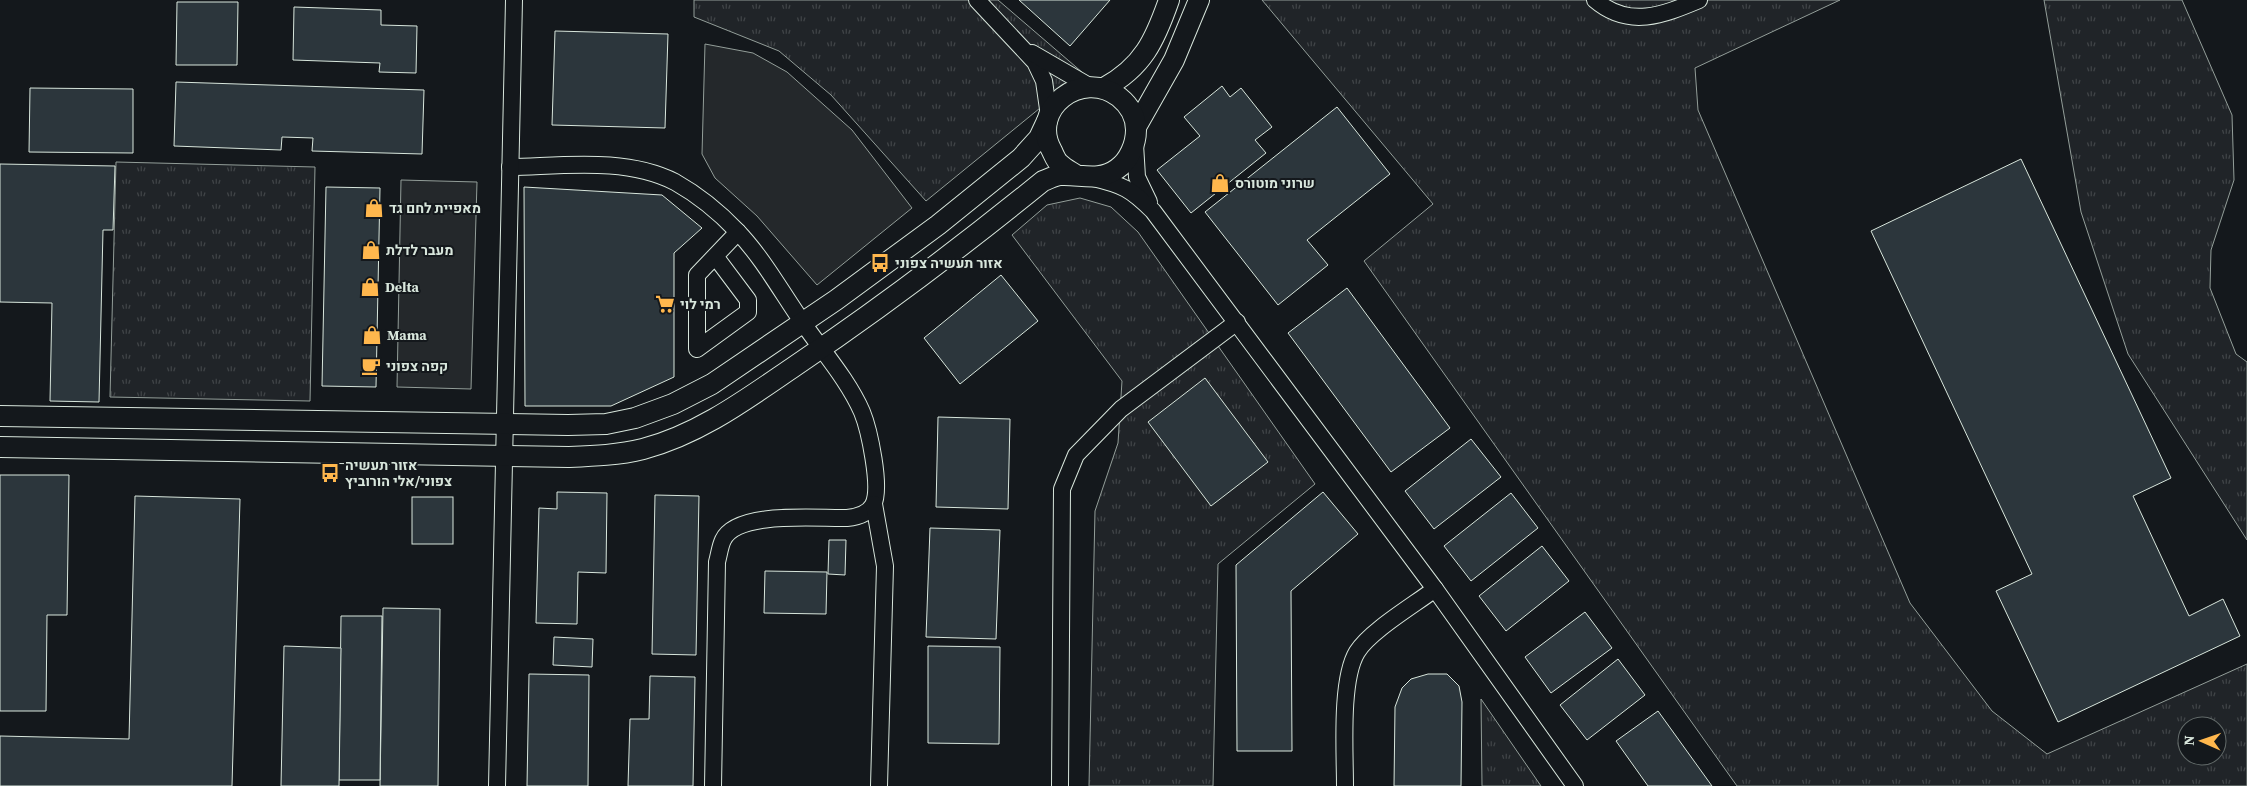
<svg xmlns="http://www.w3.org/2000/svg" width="2247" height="786" font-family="'Source Serif 4',Heebo,serif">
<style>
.grass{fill:url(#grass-tufts);stroke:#939e99;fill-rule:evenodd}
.parking{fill:#24282b;stroke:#939e99}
.building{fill:#2c363c;stroke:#d8e6dc}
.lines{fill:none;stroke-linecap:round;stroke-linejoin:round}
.minor-casing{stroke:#d8e6dc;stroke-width:18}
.tertiary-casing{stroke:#d8e6dc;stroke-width:22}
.minor{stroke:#14181c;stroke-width:16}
.tertiary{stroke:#14181c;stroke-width:20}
.labels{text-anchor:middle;stroke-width:4;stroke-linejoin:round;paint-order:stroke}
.poi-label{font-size:14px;font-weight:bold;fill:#d8e6dc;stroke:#14181c;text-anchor:start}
</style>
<defs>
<pattern id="grass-tufts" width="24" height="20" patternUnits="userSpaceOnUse" patternTransform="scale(1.25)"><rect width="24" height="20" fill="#202428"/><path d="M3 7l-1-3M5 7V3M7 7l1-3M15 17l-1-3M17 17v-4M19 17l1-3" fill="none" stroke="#404447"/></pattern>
</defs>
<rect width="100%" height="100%" fill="#14181c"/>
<g class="grass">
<path d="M 694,0 L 998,0 L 1083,73 L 926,201 L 831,95 L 779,51 L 694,17 Z"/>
<path d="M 1262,0 L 1840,0 L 1695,68 L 1698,110 L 1910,603 L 1992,711 L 2047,754 L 2247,664 L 2247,786 L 1737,786 L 1364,261 L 1433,204 ZM 2187,726 L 2217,726 L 2217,756 L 2187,756 Z"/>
<path d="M 2044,0 L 2182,0 L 2232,115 L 2234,180 L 2211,250 L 2210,288 L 2236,354 L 2247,362 L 2247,540 L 2128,354 L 2081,212 Z"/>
<path d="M 116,162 L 315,167 L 310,401 L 110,397 Z"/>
<path d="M 1080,198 L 1111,207 L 1138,232 L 1315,484 L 1218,564 L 1213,786 L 1089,786 L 1095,511 L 1118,443 L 1122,381 L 1012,235 L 1047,205 Z"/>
<path d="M 1481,699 L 1541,786 L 1482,786 Z"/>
</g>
<g class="parking">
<path d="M 705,44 L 753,53 L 787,72 L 852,130 L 912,208 L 817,285 L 757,216 L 715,178 L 702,154 Z"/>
<path d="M 401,180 L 477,182 L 471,389 L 397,387 Z"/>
</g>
<g class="building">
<path d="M 1019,0 L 1110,0 L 1070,46 Z"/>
<path d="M 177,2 L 238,2 L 237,65 L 176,65 Z"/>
<path d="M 294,7 L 381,10 L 381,25 L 417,26 L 416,73 L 379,72 L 380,63 L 293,60 Z"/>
<path d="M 555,31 L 668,34 L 665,128 L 552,125 Z"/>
<path d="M 176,82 L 424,90 L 422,154 L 312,151 L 313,138 L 282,137 L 281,150 L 174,146 Z"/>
<path d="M 1222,86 L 1230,97 L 1241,88 L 1272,127 L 1255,140 L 1266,153 L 1191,213 L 1157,170 L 1200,136 L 1184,117 Z"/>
<path d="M 30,88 L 133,89 L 133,153 L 29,152 Z"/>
<path d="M 1337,107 L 1390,174 L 1307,240 L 1328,265 L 1278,305 L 1205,212 Z"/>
<path d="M 2021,159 L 2171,478 L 2133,496 L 2189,616 L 2223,599 L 2240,636 L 2058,722 L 1996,591 L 2032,574 L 1871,231 Z"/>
<path d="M 0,164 L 115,166 L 113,230 L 103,230 L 99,402 L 50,401 L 52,303 L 0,302 Z"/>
<path d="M 326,187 L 380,188 L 376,387 L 322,386 Z"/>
<path d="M 524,187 L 662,195 L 702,228 L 674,253 L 674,377 L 611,406 L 525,406 Z"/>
<path d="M 1001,275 L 1038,321 L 960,384 L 924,338 Z"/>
<path d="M 1347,288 L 1450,428 L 1391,472 L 1288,333 Z"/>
<path d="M 1205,378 L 1268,462 L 1211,506 L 1148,422 Z"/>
<path d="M 938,417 L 1010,419 L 1008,509 L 936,507 Z"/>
<path d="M 1471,439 L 1501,477 L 1434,529 L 1405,491 Z"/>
<path d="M 0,475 L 69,475 L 67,615 L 47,615 L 46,711 L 0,711 Z"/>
<path d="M 557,492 L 607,493 L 606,573 L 578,572 L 577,624 L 536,623 L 539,508 L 557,509 Z"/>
<path d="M 1323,492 L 1358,534 L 1291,591 L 1292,751 L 1237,751 L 1236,565 Z"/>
<path d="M 1511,493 L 1538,528 L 1471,581 L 1444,546 Z"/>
<path d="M 655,495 L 699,496 L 696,655 L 652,654 Z"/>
<path d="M 135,496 L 240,499 L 232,786 L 0,786 L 0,736 L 129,739 Z"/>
<rect x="412" y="497" width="41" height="47"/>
<path d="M 930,528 L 1000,530 L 996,639 L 926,637 Z"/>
<path d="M 829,540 L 846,540 L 845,575 L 828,574 Z"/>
<path d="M 1542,546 L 1569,581 L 1506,631 L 1479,596 Z"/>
<path d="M 765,571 L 827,572 L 826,614 L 764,613 Z"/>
<path d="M 383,608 L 440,609 L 438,786 L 380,786 Z"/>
<path d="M 1585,612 L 1612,648 L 1551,693 L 1525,657 Z"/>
<path d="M 341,616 L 382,616 L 380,780 L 339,780 Z"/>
<path d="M 554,637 L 593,639 L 592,667 L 553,665 Z"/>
<path d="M 284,646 L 341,648 L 339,786 L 281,786 Z"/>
<path d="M 928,646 L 1000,647 L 999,744 L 928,743 Z"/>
<path d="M 1618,659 L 1645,695 L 1587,740 L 1560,705 Z"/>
<path d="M 529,674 L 589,675 L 588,786 L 527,786 Z"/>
<path d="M 1428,674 L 1447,674 L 1459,686 L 1462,702 L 1461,786 L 1394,786 L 1395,707 L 1402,688 L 1411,679 Z"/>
<path d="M 650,676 L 695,677 L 693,786 L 628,786 L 630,719 L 649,719 Z"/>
<path d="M 1658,711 L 1712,786 L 1648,786 L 1616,741 Z"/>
</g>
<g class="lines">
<g class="minor-casing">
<g id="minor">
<path d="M 977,0 L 1035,62 L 1044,81 L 1049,116"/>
<path d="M 1595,0 C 1629,29 1663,15 1699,0"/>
<path d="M 1032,53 L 1089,86"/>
<path d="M 1135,144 L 1137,177 L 1149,202"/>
<path d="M 510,167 C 563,166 626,157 675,182 C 698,195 719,212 737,231 C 763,258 782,293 803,323 C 823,352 848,380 862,412 C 869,429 882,488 873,505 C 868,514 857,517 847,518 C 819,519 737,510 723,540 C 720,546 719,555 717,562 L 713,786"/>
<path d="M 1093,178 C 1123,185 1131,189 1153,211 L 1435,589 L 1575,786"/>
<path d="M 715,256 L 748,300 L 748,312 L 697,349 L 697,275 L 738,232"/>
<path d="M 874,504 L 885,566 L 879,786"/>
<path d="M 497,786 L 514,0"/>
<path d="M 1060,786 L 1062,489 L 1076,455 L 1121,409 L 1237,322"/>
<path d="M 1345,786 C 1345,752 1340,680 1357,652 C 1370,631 1414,605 1435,589"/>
</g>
</g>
<g class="tertiary-casing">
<g id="tertiary">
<path d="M 1104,88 C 1143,67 1155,40 1169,0"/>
<path d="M 1136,127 L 1174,60 L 1199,0"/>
<path d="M 0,416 L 568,425 L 606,424 L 635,418 L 673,404 L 712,384 L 836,300 L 938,225 L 1021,158 L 1039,138 L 1047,121"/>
<path d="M 0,447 L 569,457 C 594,456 619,455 643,449 C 700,434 748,398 795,366 C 881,308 963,246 1043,181 C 1049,179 1055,175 1061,175 C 1081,174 1099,182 1117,169 C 1129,161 1136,144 1136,130 C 1136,116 1129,105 1119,97 C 1082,68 1028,109 1052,151 C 1054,155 1056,161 1060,164 C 1064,168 1070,171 1076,175"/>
</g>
</g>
<use href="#minor" class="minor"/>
<use href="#tertiary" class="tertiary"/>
</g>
<defs>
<g id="shop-bare" transform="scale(1.5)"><path d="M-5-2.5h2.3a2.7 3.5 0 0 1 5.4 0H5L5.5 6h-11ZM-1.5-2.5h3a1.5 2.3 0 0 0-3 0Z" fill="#ffb74d" stroke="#14181c" stroke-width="2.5" paint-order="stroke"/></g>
<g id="bus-bare" transform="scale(1.5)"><path d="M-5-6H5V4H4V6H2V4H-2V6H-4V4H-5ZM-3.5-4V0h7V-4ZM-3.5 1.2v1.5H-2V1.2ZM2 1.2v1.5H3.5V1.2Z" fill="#ffb74d" stroke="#14181c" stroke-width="2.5" paint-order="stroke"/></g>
<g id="supermarket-bare" transform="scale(1.5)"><path d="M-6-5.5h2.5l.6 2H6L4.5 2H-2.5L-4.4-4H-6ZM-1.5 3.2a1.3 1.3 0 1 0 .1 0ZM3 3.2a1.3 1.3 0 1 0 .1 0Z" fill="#ffb74d" stroke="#14181c" stroke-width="2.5" paint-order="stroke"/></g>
<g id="cafe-bare" transform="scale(1.5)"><path d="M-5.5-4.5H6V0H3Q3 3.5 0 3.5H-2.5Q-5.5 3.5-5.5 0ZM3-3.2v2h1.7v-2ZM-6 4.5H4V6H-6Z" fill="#ffb74d" stroke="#14181c" stroke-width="2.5" paint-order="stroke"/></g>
</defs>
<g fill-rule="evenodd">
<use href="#shop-bare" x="1220" y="183"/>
<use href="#shop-bare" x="374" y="208"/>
<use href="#shop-bare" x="371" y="250"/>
<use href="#bus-bare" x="880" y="263"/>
<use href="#shop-bare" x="370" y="287"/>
<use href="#supermarket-bare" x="665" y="304"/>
<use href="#shop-bare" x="372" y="335"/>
<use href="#cafe-bare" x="371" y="366"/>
<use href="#bus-bare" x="330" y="473"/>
</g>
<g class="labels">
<g class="poi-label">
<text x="1235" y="188">שרוני מוטורס</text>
<text x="389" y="213">מאפיית לחם גד</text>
<text x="386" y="255">מעבר לדלת</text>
<text x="895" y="268">אזור תעשיה צפוני</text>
<text x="385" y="292">Delta</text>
<text x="680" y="309">רמי לוי</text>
<text x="387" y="340">Mama</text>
<text x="386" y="371">קפה צפוני</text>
<text x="345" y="470">אזור תעשיה<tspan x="345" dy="16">צפוני/אלי הורוביץ</tspan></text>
</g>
</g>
<g transform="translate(2202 741) rotate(272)"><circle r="24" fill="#14181c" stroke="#626a69"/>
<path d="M0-4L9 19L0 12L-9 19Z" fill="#ffb74d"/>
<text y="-8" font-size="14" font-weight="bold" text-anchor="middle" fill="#d8e6dc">N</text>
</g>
</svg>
